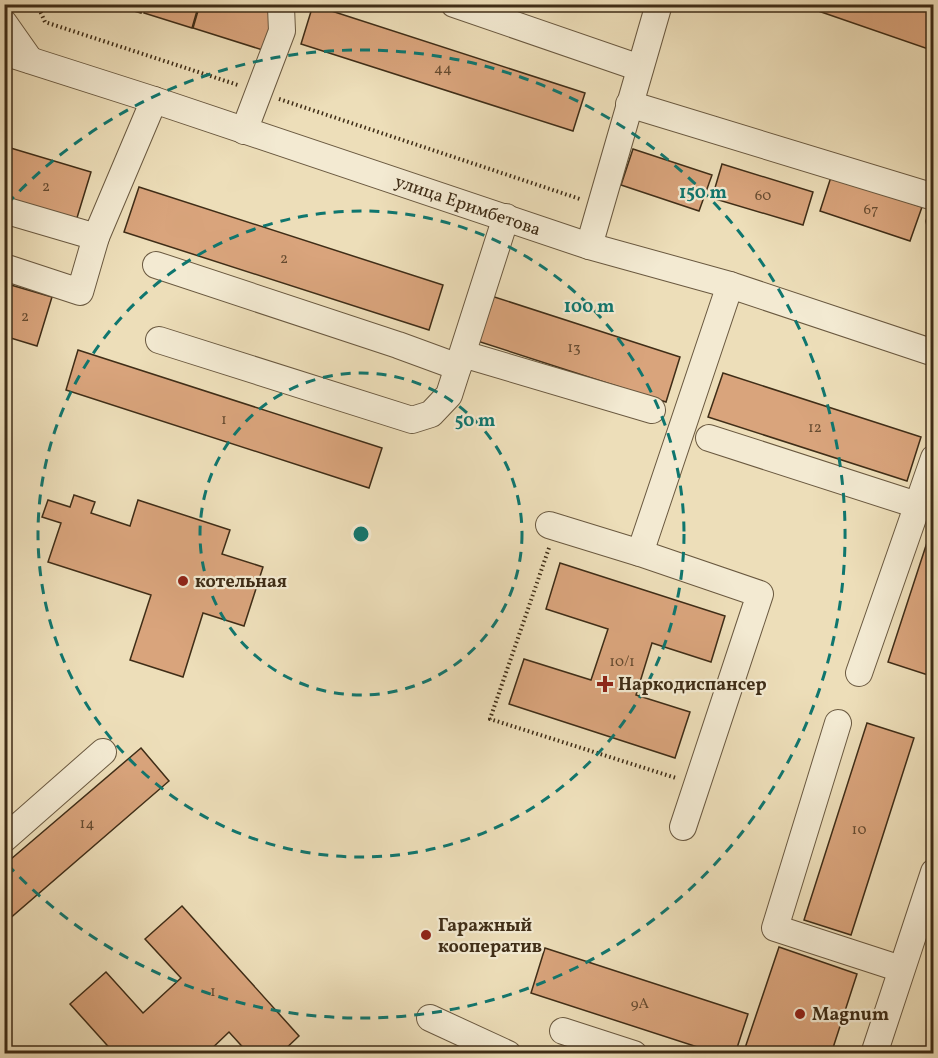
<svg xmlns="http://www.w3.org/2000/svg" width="938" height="1058" font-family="Vollkorn,serif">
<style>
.building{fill:#d9a47c;stroke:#3f2d17;stroke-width:1.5}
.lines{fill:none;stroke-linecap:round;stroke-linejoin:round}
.minor-casing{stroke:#6a5940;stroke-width:28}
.path{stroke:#3f2d17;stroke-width:4;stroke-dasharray:1.5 3;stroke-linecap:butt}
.minor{stroke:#f3ead2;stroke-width:26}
.ring{fill:none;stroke:#0f766e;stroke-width:3;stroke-dasharray:10 8}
.poi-dot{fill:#8f2418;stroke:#f3ead2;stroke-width:2}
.labels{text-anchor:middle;stroke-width:4.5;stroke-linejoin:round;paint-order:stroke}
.number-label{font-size:15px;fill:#664b30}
.street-label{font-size:18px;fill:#3f2d17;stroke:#f3ead2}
.poi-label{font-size:18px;font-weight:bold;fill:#3f2d17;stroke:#f3ead2;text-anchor:start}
.centre{fill:#0f766e;stroke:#f3ead2;stroke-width:3}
.ring-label{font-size:18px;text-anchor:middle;font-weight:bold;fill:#0f766e;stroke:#f3ead2;stroke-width:4.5;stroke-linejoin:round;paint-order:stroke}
</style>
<rect width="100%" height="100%" fill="#eddeb9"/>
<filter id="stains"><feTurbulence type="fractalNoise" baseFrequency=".00333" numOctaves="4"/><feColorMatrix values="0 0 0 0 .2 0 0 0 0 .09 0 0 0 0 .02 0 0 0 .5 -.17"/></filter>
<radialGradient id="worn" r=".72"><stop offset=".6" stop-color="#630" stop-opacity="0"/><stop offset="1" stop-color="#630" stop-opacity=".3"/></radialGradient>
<g class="building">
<path d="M 110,4 L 144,4 L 141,13 Z"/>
<path d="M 146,4 L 199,4 L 192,28 L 144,13 Z"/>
<path d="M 200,4 L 248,4 L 278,14 L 266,51 L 193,28 Z"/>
<path d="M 798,4 L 911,4 L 934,12 L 934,51 Z"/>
<path d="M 313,5 L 585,93 L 573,131 L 301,44 Z"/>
<path d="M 4,146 L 91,172 L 76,221 L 4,199 Z"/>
<path d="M 633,149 L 712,175 L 699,211 L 621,185 Z"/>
<path d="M 722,164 L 813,192 L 803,225 L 712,198 Z"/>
<path d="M 831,177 L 922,207 L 910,241 L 820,211 Z"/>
<path d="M 139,187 L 443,285 L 429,330 L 124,232 Z"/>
<path d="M 931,205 L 934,206 L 934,260 L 926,221 Z"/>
<path d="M 4,283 L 52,297 L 37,346 L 4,336 Z"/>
<path d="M 482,293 L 680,357 L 666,402 L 468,338 Z"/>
<path d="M 78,350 L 382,448 L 369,488 L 66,390 Z"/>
<path d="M 723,373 L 921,437 L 907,481 L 708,417 Z"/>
<path d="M 74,495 L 95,502 L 91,513 L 130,526 L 138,500 L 230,530 L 222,554 L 263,567 L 244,626 L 203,613 L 183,677 L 130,660 L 151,595 L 48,562 L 61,523 L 42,517 L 48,500 L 70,507 Z"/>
<path d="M 934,521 L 934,677 L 888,662 Z"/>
<path d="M 560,563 L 725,616 L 711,662 L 652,643 L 636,695 L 690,712 L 675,758 L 509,704 L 524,659 L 591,680 L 608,629 L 546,609 Z"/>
<path d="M 867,723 L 914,738 L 851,935 L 804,920 Z"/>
<path d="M 141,748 L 169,781 L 8,920 L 4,917 L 4,865 Z"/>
<path d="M 182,906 L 299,1036 L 280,1054 L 249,1054 L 229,1032 L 206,1054 L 115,1054 L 70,1004 L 106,972 L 143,1013 L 181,978 L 145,939 Z"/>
<path d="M 779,947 L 857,974 L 831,1054 L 743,1054 Z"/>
<path d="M 545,948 L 748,1014 L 735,1054 L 719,1054 L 531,993 Z"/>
</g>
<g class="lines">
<g class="minor-casing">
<g id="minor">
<path d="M 454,4 L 640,68"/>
<path d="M 4,23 L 30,60"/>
<path d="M 4,52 L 154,100 L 589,246 L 730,285 L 934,353"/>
<path d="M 629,104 L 934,197"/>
<path d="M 244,131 L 282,31 L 281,7 L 280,4"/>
<path d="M 4,210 L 96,237"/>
<path d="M 589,246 L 659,4"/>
<path d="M 156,265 L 398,345 L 458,367"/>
<path d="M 4,267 L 80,292 L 96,237 L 154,100"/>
<path d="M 159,340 L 412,420 L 431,414 L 449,395 L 506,217"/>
<path d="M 463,354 L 652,410"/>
<path d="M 709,438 L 917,505"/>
<path d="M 549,525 L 640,553 L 760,594 L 683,827"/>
<path d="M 640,553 L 730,285"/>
<path d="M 859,673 L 934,458"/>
<path d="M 838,723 L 775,928 L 901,969"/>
<path d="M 4,839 L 103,752"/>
<path d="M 430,1018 L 508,1054"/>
<path d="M 563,1031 L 634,1054"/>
<path d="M 874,1054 L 934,872"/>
</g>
</g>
<g class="path">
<path d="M 37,4 L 45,22 L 238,85"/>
<path d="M 279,99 L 580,199"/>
<path d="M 549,548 L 490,719 L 676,778"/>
</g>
<use href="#minor" class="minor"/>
</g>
<g class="ring">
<circle cx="361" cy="534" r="161"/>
<circle cx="361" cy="534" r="323"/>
<path d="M7 204A484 484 0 1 1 7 864"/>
</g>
<g class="poi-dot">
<circle cx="183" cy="581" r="6"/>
<path d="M602 675h6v6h6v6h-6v6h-6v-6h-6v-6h6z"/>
<circle cx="426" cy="935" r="6"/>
<circle cx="800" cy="1014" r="6"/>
</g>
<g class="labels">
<g class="number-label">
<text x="443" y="73">44</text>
<text x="46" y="191">2</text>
<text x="763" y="200">60</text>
<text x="871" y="214">67</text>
<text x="284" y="263">2</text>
<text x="25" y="321">2</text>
<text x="574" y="352">13</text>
<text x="224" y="424">1</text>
<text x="815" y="432">12</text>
<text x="622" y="666">10/1</text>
<text x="87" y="828">14</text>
<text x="859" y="834">10</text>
<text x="213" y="996">1</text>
<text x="640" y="1008">9А</text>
</g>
<g class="street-label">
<text transform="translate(468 205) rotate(19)" y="6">улица Еримбетова</text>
</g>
<g class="poi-label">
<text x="195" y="587">котельная</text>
<text x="618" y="690">Наркодиспансер</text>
<text x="438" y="931">Гаражный<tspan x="438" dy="21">кооператив</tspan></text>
<text x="812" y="1020">Magnum</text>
</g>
</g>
<circle cx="361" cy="534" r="9" class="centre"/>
<g class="ring-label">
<text x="703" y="198">150 m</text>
<text x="589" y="312">100 m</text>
<text x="475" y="426">50 m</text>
</g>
<rect width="938" height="1058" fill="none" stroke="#eddeb9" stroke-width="24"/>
<rect x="6" y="6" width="926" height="1046" fill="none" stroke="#3f2d17" stroke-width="3"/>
<rect x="12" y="12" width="914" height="1034" fill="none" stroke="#3f2d17" stroke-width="1.5"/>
<rect width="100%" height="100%" filter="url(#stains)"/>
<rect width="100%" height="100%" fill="url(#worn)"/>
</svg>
